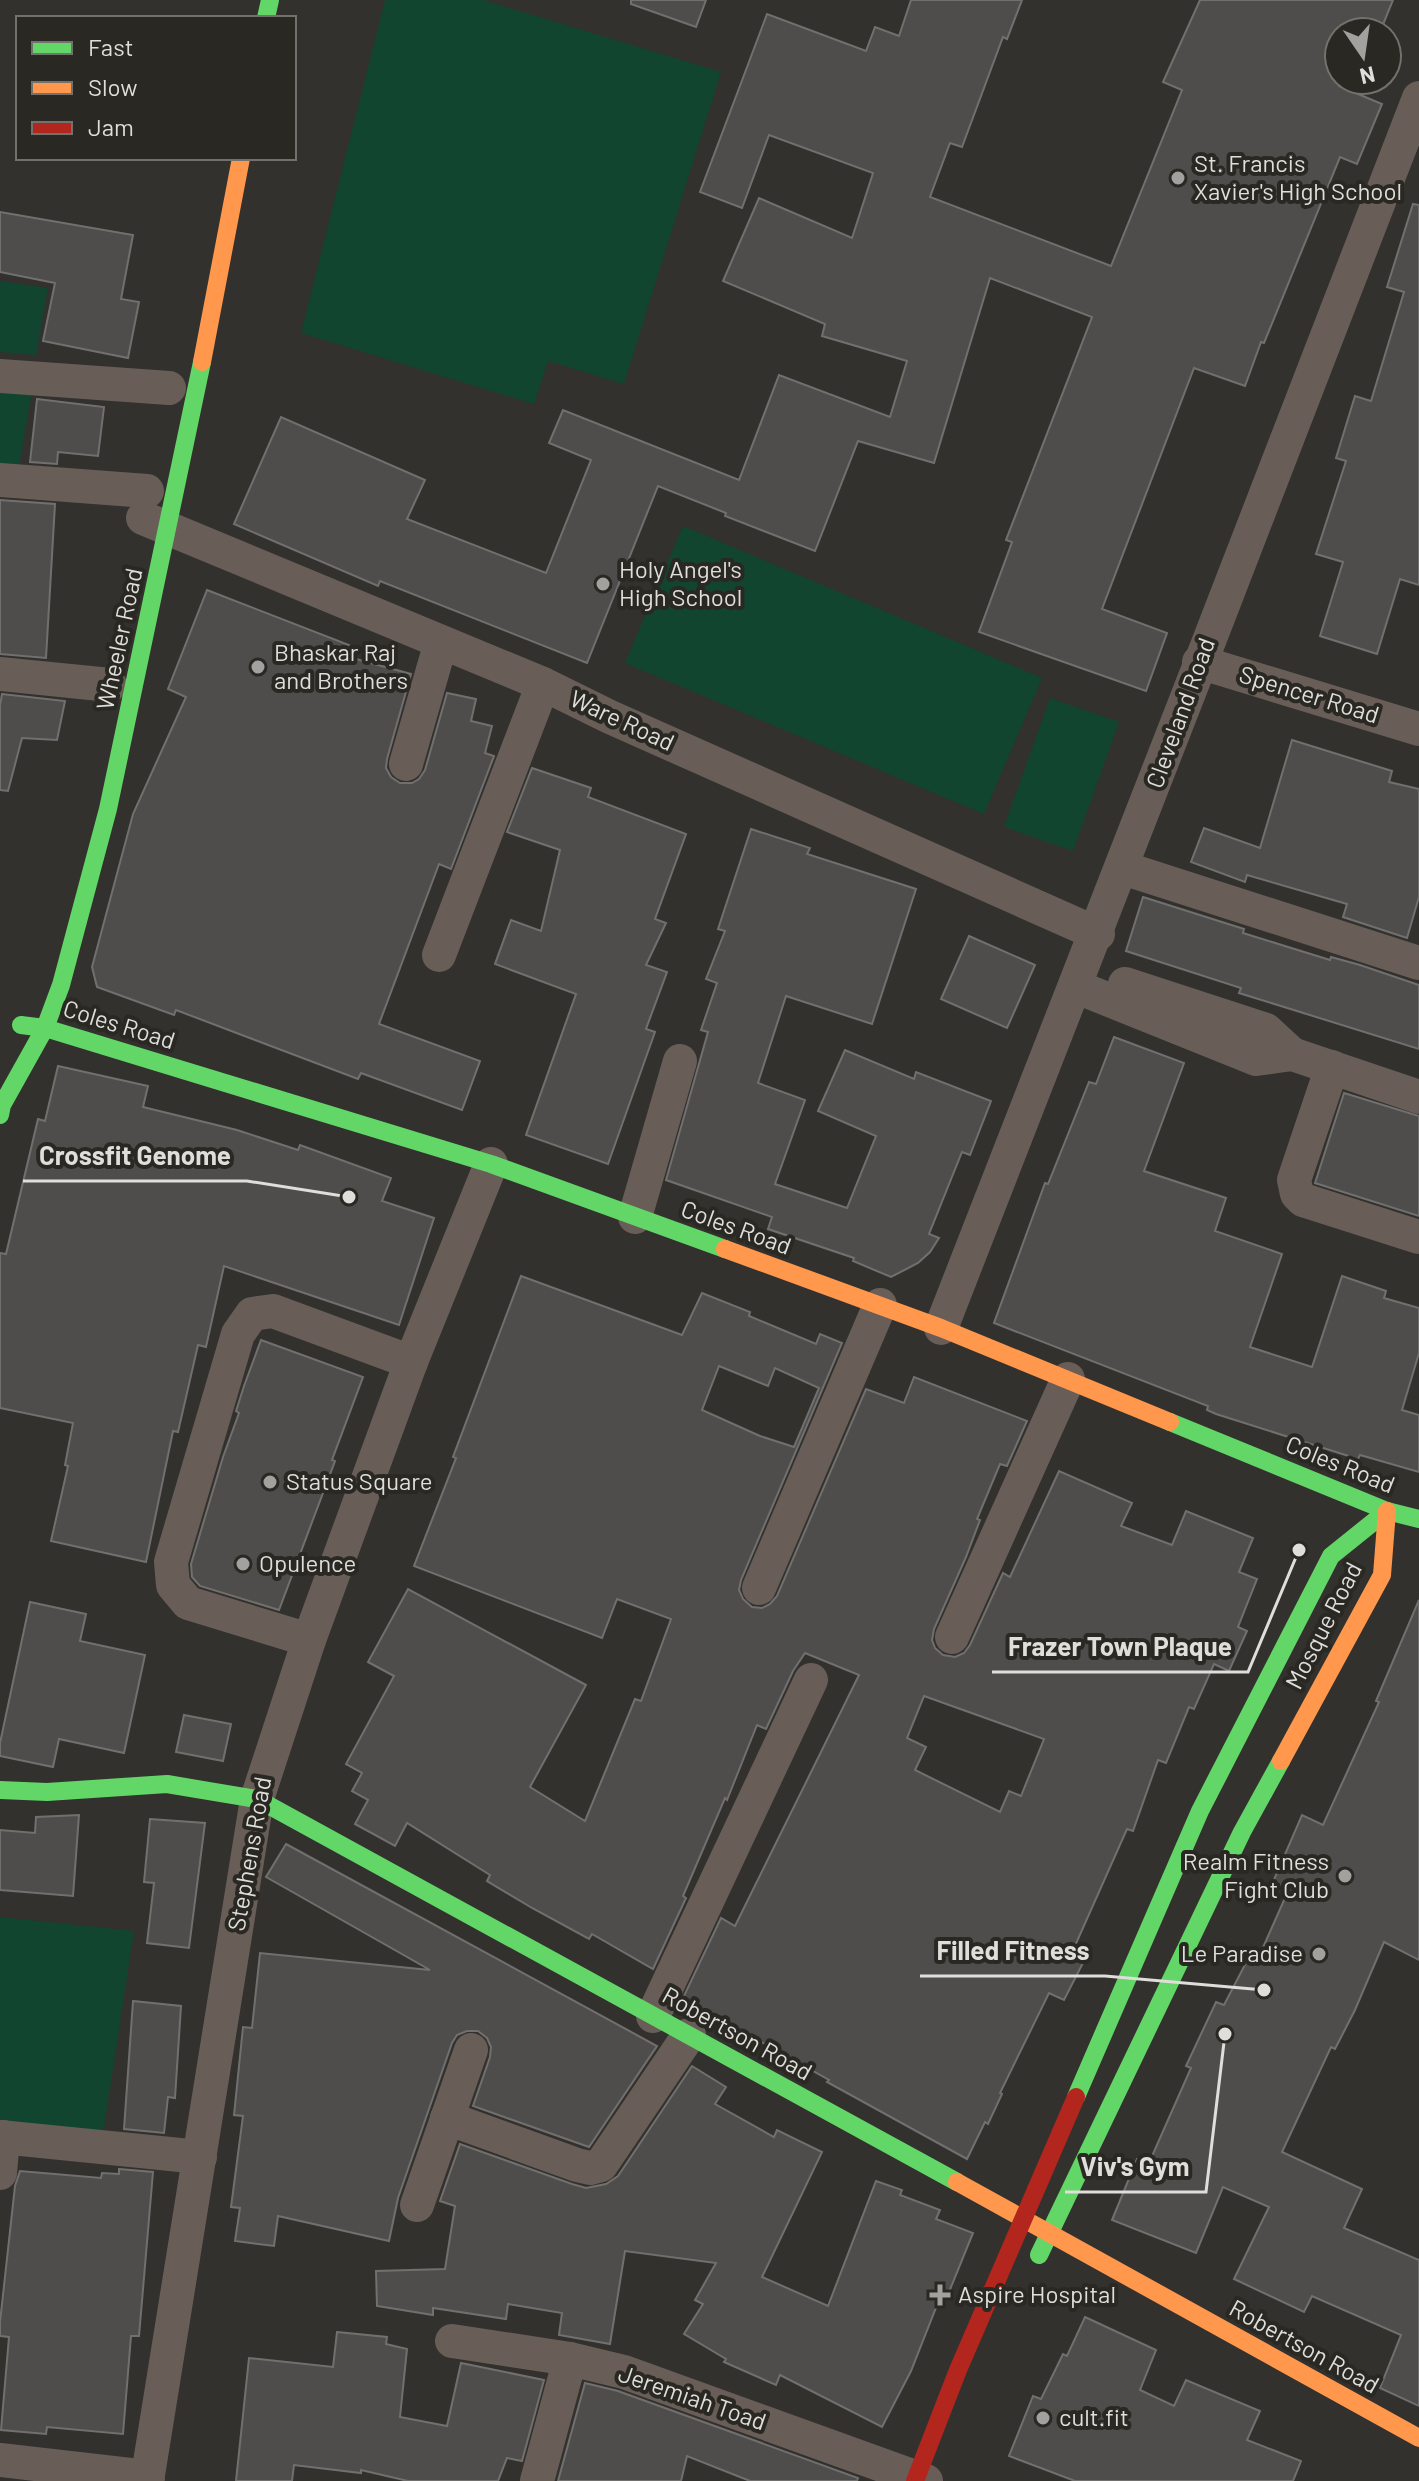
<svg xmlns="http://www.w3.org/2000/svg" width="1419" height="2481" font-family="Barlow,sans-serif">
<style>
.green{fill:#114530}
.building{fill:#4e4d4c;stroke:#71706f;stroke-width:2;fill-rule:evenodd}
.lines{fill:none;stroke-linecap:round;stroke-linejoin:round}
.street{stroke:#685e57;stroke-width:34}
.fast{stroke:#63d668;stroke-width:18}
.slow{stroke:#ff974d;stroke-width:18}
.jam{stroke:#b3261e;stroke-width:18}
.poi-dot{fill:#a2a19e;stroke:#2a2823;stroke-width:3}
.labels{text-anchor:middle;stroke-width:8;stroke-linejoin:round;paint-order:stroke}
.poi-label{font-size:24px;fill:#dfdeda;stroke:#2a2823;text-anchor:start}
.street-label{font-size:24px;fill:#dfdeda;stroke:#2a2823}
.leader{fill:none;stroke:#dfdeda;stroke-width:3}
.callout-dot{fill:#dfdeda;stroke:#2a2823;stroke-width:3}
.callout-label{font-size:26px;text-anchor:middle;font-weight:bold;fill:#dfdeda;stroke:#2a2823;stroke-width:8;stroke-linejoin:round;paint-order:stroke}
</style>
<rect width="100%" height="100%" fill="#32312e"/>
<g class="green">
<path d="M 385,0 L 483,0 L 721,72 L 624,384 L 548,361 L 534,404 L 301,333 Z"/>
<path d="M 0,281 L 48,288 L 36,355 L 0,352 Z"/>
<path d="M 0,388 L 32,391 L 19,466 L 0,466 Z"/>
<path d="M 683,526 L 1042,678 L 984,814 L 625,663 Z"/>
<path d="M 1050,698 L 1119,722 L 1073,851 L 1004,827 Z"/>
<path d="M 0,1917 L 134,1931 L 102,2141 L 0,2129 Z"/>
</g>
<g class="building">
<path d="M 631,0 L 706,0 L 696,27 L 631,4 Z"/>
<path d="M 911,0 L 1022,0 L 1007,39 L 1003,37 L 962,147 L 950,143 L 930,197 L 1111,266 L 1182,90 L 1163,82 L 1200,0 L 1393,0 L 1380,32 L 1339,32 L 1339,86 L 1382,104 L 1357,164 L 1340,157 L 1264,343 L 1261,342 L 1245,386 L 1194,368 L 1102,609 L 1167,633 L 1146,691 L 979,632 L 1012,542 L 1006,540 L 1092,317 L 990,278 L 934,463 L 858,441 L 815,551 L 725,516 L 726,513 L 658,486 L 587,663 L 380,581 L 378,586 L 234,524 L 281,417 L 425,480 L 407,519 L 546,573 L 591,460 L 549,443 L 563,410 L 739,480 L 779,375 L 890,417 L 907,361 L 822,336 L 825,324 L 723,281 L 759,198 L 852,238 L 873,173 L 769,135 L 742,208 L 700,192 L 767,14 L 866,51 L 875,27 L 899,36 Z"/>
<path d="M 1413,204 L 1419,205 L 1419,585 L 1400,579 L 1377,654 L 1320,636 L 1343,562 L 1316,554 L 1346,461 L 1336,458 L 1355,396 L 1371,401 L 1404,292 L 1387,287 Z"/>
<path d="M 0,212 L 133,235 L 121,299 L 139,302 L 128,358 L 43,341 L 55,283 L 0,272 Z"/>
<path d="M 37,399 L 104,407 L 98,456 L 58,452 L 57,464 L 30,462 Z"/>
<path d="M 0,500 L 55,504 L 46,658 L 0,654 Z"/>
<path d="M 207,590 L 349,645 L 345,656 L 411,674 L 387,759 L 386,768 L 391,777 L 400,783 L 412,783 L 419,779 L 425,770 L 447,693 L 476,699 L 471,721 L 492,726 L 485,753 L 494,756 L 451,869 L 439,864 L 379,1024 L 480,1061 L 462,1110 L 361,1073 L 358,1079 L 176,1010 L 174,1015 L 97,987 L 92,967 L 133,814 L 186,697 L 168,689 Z"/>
<path d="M 2,694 L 65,701 L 57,740 L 22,738 L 8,791 L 0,790 L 0,705 Z"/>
<path d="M 1292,740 L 1392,771 L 1389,782 L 1419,789 L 1419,897 L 1407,938 L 1343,917 L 1347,904 L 1247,875 L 1245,882 L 1191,862 L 1204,828 L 1260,848 Z"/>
<path d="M 532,768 L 591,788 L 588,797 L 686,834 L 655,919 L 666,923 L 646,965 L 667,972 L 646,1029 L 655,1032 L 608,1164 L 526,1135 L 576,994 L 495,964 L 511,920 L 541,931 L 560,850 L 507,832 Z"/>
<path d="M 751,829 L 810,848 L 807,854 L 916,889 L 872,1024 L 786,996 L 758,1083 L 805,1100 L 775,1184 L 847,1208 L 876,1136 L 818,1111 L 845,1050 L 914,1079 L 916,1072 L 991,1101 L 970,1155 L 962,1152 L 929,1234 L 939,1238 L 930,1252 L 918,1263 L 891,1277 L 853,1261 L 854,1258 L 768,1229 L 772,1217 L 666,1180 L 708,1032 L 701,1030 L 717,983 L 706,979 L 725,931 L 718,929 Z"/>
<path d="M 1143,897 L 1244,929 L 1243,933 L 1330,960 L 1331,957 L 1360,965 L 1419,985 L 1419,1049 L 1239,993 L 1241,988 L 1126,951 Z"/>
<path d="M 969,936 L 1035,965 L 1007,1028 L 941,999 Z"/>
<path d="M 1114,1037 L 1184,1063 L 1144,1171 L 1226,1198 L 1215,1231 L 1282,1254 L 1250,1347 L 1312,1367 L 1342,1276 L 1386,1291 L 1384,1298 L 1419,1308 L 1419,1353 L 1402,1410 L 1419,1415 L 1419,1472 L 1360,1455 L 1358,1459 L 1216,1414 L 1207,1410 L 1208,1406 L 994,1323 L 1045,1183 L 1048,1184 L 1089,1082 L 1096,1084 Z"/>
<path d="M 58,1066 L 148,1086 L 143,1107 L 237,1130 L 298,1150 L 300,1145 L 391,1178 L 382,1201 L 434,1218 L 399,1325 L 224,1266 L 206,1347 L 198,1345 L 178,1432 L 173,1431 L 146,1562 L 51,1541 L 68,1466 L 65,1465 L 73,1423 L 0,1408 L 0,1253 L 6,1254 L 38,1119 L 45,1121 Z"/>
<path d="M 1344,1093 L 1419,1116 L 1419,1216 L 1315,1183 Z"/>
<path d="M 521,1276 L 682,1335 L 702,1293 L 750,1312 L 749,1316 L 816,1344 L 820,1334 L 842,1343 L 741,1580 L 739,1590 L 743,1599 L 752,1607 L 762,1608 L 770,1604 L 777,1596 L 866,1389 L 904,1403 L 914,1377 L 1027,1421 L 1007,1466 L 1000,1464 L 977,1519 L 980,1520 L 966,1557 L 934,1629 L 932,1640 L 935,1648 L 943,1655 L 955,1657 L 964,1653 L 970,1645 L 1003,1573 L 1010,1577 L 1059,1471 L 1132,1503 L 1121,1526 L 1172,1545 L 1186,1511 L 1253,1538 L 1239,1572 L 1257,1579 L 1238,1627 L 1247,1631 L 1229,1671 L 1214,1664 L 1194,1709 L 1189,1707 L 1166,1763 L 1158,1760 L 1133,1831 L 1127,1829 L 1074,1948 L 1087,1955 L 1064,2000 L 1049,1993 L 1000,2093 L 1002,2094 L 988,2124 L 985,2122 L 967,2159 L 827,2082 L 829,2080 L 683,1998 L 721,1918 L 735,1926 L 859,1675 L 805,1653 L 793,1671 L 766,1729 L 757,1725 L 727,1800 L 725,1798 L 683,1896 L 686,1898 L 653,1969 L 592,1934 L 589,1939 L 532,1908 L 487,1881 L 490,1875 L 407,1823 L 395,1846 L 355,1824 L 368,1800 L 352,1791 L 362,1773 L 346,1764 L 394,1676 L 368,1662 L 408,1589 L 586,1685 L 530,1787 L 585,1821 L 635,1699 L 641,1701 L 671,1619 L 617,1599 L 602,1638 L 414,1566 L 456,1458 L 453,1457 ZM 719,1366 L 768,1386 L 775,1368 L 819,1388 L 794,1447 L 760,1436 L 702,1410 ZM 924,1696 L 1044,1739 L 1021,1796 L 1009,1791 L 1000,1812 L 915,1770 L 926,1747 L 907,1738 Z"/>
<path d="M 261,1340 L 363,1377 L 332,1460 L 335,1461 L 279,1610 L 200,1586 L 192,1577 L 191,1564 L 223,1457 L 239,1413 L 236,1411 L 244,1386 Z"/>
<path d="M 1419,1600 L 1419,1960 L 1384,1942 L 1355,2010 L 1335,2049 L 1331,2047 L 1282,2152 L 1362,2189 L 1344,2228 L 1419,2260 L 1419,2406 L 1380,2388 L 1401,2335 L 1312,2296 L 1304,2312 L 1234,2279 L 1269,2207 L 1223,2187 L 1196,2253 L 1112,2220 L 1137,2159 L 1149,2163 L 1191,2068 L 1186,2066 L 1216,2002 L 1224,2005 L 1249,1957 L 1257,1961 L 1289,1889 L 1273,1882 L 1302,1815 L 1323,1825 L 1379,1702 L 1376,1701 Z"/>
<path d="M 30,1602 L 86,1614 L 80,1641 L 145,1655 L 124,1753 L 59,1739 L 53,1767 L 0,1756 L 0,1743 Z"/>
<path d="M 184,1715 L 231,1724 L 223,1761 L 176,1752 Z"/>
<path d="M 79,1815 L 73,1896 L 0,1890 L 0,1830 L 35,1833 L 36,1817 Z"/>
<path d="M 150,1819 L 205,1823 L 189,1948 L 147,1943 L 154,1883 L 144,1882 Z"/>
<path d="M 286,1844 L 657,2046 L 589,2147 L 473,2106 L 490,2057 L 491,2047 L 487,2038 L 478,2031 L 467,2031 L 457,2035 L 452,2043 L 398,2198 L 389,2241 L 278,2216 L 274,2246 L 235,2241 L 240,2208 L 231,2207 L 243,2116 L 234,2115 L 243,2027 L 252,2028 L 260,1953 L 430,1970 L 266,1877 Z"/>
<path d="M 133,2001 L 181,2006 L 175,2098 L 168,2097 L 164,2133 L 124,2129 Z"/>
<path d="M 692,2066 L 726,2087 L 715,2104 L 774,2137 L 777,2130 L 822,2152 L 762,2277 L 828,2306 L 876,2181 L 902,2190 L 900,2195 L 940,2210 L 936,2219 L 973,2233 L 949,2292 L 943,2290 L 911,2371 L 882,2427 L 780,2375 L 776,2385 L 724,2362 L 726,2359 L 684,2334 L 703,2304 L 695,2300 L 716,2263 L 625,2251 L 610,2344 L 559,2335 L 562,2313 L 508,2304 L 506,2319 L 433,2308 L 433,2315 L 377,2306 L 376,2271 L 445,2269 L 455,2206 L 440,2201 L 460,2144 L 572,2184 L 586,2188 L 606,2184 L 618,2176 Z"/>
<path d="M 119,2169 L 153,2172 L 139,2336 L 131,2336 L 123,2434 L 47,2427 L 46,2434 L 1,2430 L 9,2337 L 0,2336 L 0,2322 L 15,2186 L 20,2171 L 101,2178 L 102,2173 L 119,2174 Z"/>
<path d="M 1085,2317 L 1156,2350 L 1140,2390 L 1174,2406 L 1186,2380 L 1260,2411 L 1247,2440 L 1301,2461 L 1293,2481 L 1075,2481 L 1009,2456 L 1033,2396 L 1041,2399 L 1063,2354 L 1067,2356 Z"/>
<path d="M 337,2332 L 387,2337 L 386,2344 L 407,2349 L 400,2417 L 447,2426 L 461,2363 L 544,2380 L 522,2461 L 507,2458 L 498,2481 L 408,2481 L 361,2470 L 361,2473 L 294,2465 L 292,2481 L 236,2481 L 249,2358 L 333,2367 Z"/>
<path d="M 585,2383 L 618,2391 L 858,2478 L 857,2481 L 750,2481 L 687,2456 L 681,2481 L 558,2481 Z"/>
</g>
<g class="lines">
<g class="street">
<path d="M 0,376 L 169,388"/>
<path d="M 0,480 L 147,491"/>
<path d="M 143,518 L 543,684 L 610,717 L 1098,934"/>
<path d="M 1199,662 L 1419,729"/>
<path d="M 0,674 L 110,685"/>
<path d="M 406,764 L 441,642"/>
<path d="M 1123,868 L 1419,963"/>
<path d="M 439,955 L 543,684"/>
<path d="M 1125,984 L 1266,1030 L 1292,1054"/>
<path d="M 1077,987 L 1256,1059 L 1292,1054 L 1419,1097"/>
<path d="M 1332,1067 L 1294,1180 L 1297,1194 L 1303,1200 L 1419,1237"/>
<path d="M 635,1217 L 680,1061"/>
<path d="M 941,1328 C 1104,919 1259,508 1419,98"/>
<path d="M 759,1588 L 880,1305"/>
<path d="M 952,1637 L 1068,1379"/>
<path d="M 309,1640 L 188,1603 L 173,1585 L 171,1562 L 238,1334 L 252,1314 L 273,1311 L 411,1362"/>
<path d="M 653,2016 L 811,1680"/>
<path d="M 447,2118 L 577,2165 L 590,2168 L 601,2165 L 689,2035"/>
<path d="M 0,2137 L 200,2157"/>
<path d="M 0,2173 L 3,2137"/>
<path d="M 417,2205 L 471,2050"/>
<path d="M 452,2341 L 570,2359 L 624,2372 L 926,2481"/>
<path d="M 0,2460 L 148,2477"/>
<path d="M 147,2481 L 257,1799 L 309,1640 L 411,1362 L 491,1164"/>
<path d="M 537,2481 L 570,2359"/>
</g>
<g class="fast">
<path d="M 266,18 L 270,0"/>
<path d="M 21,1025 L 45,1028 L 491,1164 L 725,1249"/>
<path d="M 0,1115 L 2,1105 L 45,1028 L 61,985 L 108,809 L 202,362"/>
<path d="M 1170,1422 L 1387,1511 L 1419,1519"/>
<path d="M 0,1790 L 47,1792 L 167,1784 L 257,1799 L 957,2182"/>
<path d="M 1076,2097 L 1200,1811 L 1331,1556 L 1387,1511"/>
<path d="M 1039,2255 L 1242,1832 L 1281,1761"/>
</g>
<g class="slow">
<path d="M 202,362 L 241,158"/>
<path d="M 725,1249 L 941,1328 L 1170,1422"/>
<path d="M 1281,1761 L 1382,1575 L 1387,1511"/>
<path d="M 957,2182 L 1419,2438"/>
</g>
<path class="jam" d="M 915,2481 L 958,2370 L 1076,2097"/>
</g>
<g class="poi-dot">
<circle cx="1178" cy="178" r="8"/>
<circle cx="603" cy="584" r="8"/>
<circle cx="258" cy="667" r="8"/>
<circle cx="270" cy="1482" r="8"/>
<circle cx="243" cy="1564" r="8"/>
<circle cx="1345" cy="1876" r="8"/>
<circle cx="1319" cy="1954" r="8"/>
<path d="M936 2283h8v8h8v8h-8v8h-8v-8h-8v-8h8z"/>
<circle cx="1043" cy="2418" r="8"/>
</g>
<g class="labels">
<g class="poi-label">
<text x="1194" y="172">St. Francis<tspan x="1194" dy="28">Xavier's High School</tspan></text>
<text x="619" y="578">Holy Angel's<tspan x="619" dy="28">High School</tspan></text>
<text x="274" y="661">Bhaskar Raj<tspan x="274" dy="28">and Brothers</tspan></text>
<text x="286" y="1490">Status Square</text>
<text x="259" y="1572">Opulence</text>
<text x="1329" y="1870" text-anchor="end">Realm Fitness<tspan x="1329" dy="28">Fight Club</tspan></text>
<text x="1303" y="1962" text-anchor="end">Le Paradise</text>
<text x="958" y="2303">Aspire Hospital</text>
<text x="1059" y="2426">cult.fit</text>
</g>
<g class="street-label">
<text transform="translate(120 639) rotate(-78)" y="8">Wheeler Road</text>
<text transform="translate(1309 695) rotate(17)" y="8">Spencer Road</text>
<text transform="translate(1181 713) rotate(-70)" y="8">Cleveland Road</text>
<text transform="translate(622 721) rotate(25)" y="8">Ware Road</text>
<text transform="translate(119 1025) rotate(17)" y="8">Coles Road</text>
<text transform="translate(736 1228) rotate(20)" y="8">Coles Road</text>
<text transform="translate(1340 1465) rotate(22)" y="8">Coles Road</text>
<text transform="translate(1324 1626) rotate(-63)" y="8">Mosque Road</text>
<text transform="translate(250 1854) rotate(-80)" y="8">Stephens Road</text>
<text transform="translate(737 2034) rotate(29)" y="8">Robertson Road</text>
<text transform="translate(1304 2347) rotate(29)" y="8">Robertson Road</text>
<text transform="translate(692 2398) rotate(19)" y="8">Jeremiah Toad</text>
</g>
</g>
<path class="leader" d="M349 1197L247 1181H23M1299 1550L1248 1672H992M1264 1990L1105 1976H920M1225 2034L1206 2192H1065"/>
<g class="callout-dot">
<circle cx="349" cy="1197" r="8"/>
<circle cx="1299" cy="1550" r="8"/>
<circle cx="1264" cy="1990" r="8"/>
<circle cx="1225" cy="2034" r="8"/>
</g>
<g class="callout-label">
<text x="135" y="1165">Crossfit Genome</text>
<text x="1120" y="1656">Frazer Town Plaque</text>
<text x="1013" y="1960">Filled Fitness</text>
<text x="1135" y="2176">Viv's Gym</text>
</g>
<rect x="16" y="16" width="280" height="144" fill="#2a2823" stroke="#72716c" stroke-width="2"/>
<rect x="32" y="42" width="40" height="12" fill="#63d668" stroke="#72716c" stroke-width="2"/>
<text x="88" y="56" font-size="24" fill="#dfdeda">Fast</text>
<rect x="32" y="82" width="40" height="12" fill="#ff974d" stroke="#72716c" stroke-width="2"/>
<text x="88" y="96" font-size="24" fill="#dfdeda">Slow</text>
<rect x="32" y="122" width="40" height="12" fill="#b3261e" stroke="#72716c" stroke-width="2"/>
<text x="88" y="136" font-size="24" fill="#dfdeda">Jam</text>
<g transform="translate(1363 56) rotate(167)"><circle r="38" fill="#2a2823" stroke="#72716c" stroke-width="2"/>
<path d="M0-6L14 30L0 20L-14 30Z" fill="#a2a19e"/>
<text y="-12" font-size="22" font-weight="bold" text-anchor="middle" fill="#dfdeda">N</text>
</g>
</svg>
